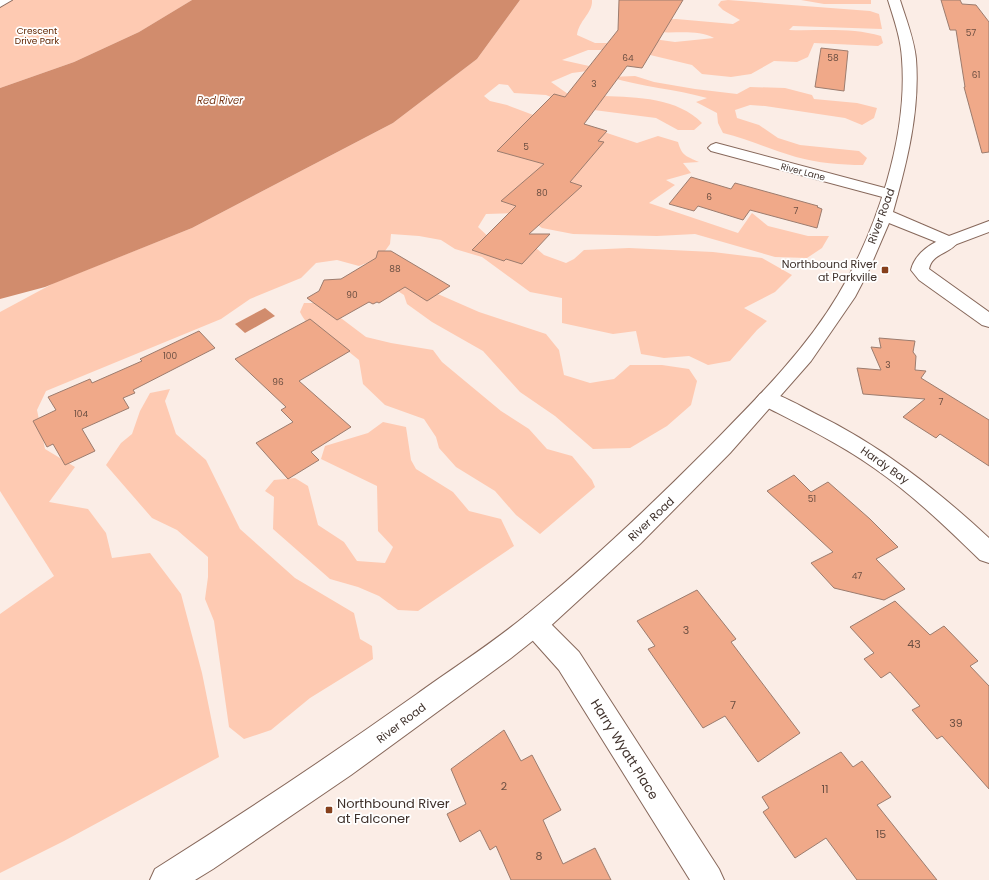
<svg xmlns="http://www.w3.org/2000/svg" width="989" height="880" font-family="Poppins,sans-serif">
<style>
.green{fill:#fecab2}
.water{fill:#d18c6d}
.building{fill:#f0a989;stroke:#9c7c6e}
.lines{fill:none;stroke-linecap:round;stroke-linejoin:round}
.street-casing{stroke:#87685b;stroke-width:2}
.secondary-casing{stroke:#87685b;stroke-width:2}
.street{fill:#fff;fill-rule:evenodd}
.secondary{fill:#fff;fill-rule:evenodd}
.poi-dot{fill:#863f1b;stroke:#fff;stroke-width:1.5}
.labels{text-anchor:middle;stroke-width:3.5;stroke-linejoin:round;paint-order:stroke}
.far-park-label{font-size:9px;fill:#622500;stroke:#fff}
.number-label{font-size:9px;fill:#6b4f42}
.far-street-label{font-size:9px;fill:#3f312b;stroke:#fff}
.far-water-label{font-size:10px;font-style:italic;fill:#7a3a1a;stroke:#fff}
.street-label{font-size:11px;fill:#3f312b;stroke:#fff}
.poi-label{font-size:11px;fill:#3f312b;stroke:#fff;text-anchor:end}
.near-number-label{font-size:11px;fill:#6b4f42}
.near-street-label{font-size:13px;fill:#3f312b;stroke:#fff}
.near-poi-label{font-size:13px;fill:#3f312b;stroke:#fff;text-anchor:start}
</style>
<rect width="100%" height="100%" fill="#fbede6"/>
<g class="green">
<path d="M 0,0 L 192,0 L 139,32 L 74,62 L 0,88 Z"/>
<path d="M 520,0 L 592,0 C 593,13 579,20 577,35 L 595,43 L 612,43 L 639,37 L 675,42 L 714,38 C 696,28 671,35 650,31 L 659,20 L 676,19 L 733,24 L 740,20 L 723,10 L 718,5 L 721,1 L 728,0 L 870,11 L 879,14 L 882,29 L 793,26 L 789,30 C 820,31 851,27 881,36 L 883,43 L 878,46 L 814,43 L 808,57 L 797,62 L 774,61 L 751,74 L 731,77 L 702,74 L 692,65 L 646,54 L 619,50 L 588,50 L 562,60 L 589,66 L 595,70 L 572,73 L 551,82 L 568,94 L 561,101 L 546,95 L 514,93 L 508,85 L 499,84 L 484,96 L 490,101 L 507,105 L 568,128 L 604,132 L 637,143 L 658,136 L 678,142 C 682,156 686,156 699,162 L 683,163 L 691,173 L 666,180 L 675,185 L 649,203 L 738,233 L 752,213 L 768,226 L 808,236 L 829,236 L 822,248 L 807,258 L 775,257 L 695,234 L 657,236 L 573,234 L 542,228 L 520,213 L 486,214 L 478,227 L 493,241 L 536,248 L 544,255 L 566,263 L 574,259 L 584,250 L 629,248 L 713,252 L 762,258 L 792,275 L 775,292 L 744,308 L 767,321 L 757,330 L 730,361 L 708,365 L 689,356 L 664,358 L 641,354 L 636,331 L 613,334 L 562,323 L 562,298 L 530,292 L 482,257 L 455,249 L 441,240 L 419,236 L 391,234 L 390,244 L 380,258 L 359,266 L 337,260 L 316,263 L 301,278 L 250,299 L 221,319 L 46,391 L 37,410 L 45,449 L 75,467 L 49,502 L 88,509 L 106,533 L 112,558 L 150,553 L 181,594 L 202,673 L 219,757 L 64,841 L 0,873 L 0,614 L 54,576 L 0,491 L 0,312 L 54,283 L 192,228 L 393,123 L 477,59 Z"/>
<path d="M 801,0 L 871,0 L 871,4 L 824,4 Z"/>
<path d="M 635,76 L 654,82 L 695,89 L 737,94 L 750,87 L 785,88 L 812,95 L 814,99 L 857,103 L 877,108 L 874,118 L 862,125 L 845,118 L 765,106 L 750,105 L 735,110 L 737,118 L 759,125 L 778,138 L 800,145 L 859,151 L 867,158 L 863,165 C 841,165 818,163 796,157 C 771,150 748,139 723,133 L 718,123 L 717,113 L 696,102 L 707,98 C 675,89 642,87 610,77 Z"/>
<path d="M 604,96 C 637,97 678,98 702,123 L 694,130 L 678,130 L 656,118 L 586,109 Z"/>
<path d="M 415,284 L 479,312 L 546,334 L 559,350 L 564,375 L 590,383 L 614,379 L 630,365 L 662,365 L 689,369 L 697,381 L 691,405 L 667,426 L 630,448 L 593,449 L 555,416 L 520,392 L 483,351 L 432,322 L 407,304 L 404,295 L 396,290 Z"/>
<path d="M 304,303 L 321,303 L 366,337 L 391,343 L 433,350 L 442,362 L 501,411 L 529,429 L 547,449 L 572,456 L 592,480 L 595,487 L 540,534 L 516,515 L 495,491 L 456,467 L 439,448 L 436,437 L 424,419 L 385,405 L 363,384 L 359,360 C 351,354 344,347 336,342 C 322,331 308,329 300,312 Z"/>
<path d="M 170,389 L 165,401 L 176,434 L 206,460 L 240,529 L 295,578 L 354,613 L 360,639 L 372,646 L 373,659 L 310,698 L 271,730 L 244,739 L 229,727 L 214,621 L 205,599 L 208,577 L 208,557 L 177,530 L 152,518 L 106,465 L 121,443 L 132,434 L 140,411 L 150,393 Z"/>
<path d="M 383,422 L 406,427 L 411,460 L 416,469 L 453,492 L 469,511 L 501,519 L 514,546 L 418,611 L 398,610 L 379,596 L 358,587 L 330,579 L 273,529 L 274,497 L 265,491 L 274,480 L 295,478 L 308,486 L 318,525 L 344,542 L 357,561 L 385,563 L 393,547 L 378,531 L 377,486 L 321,459 L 325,446 L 368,433 Z"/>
</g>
<g class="water">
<path d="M 192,0 L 520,0 L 477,59 L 393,123 L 192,228 L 45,287 L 0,299 L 0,88 L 74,62 L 139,32 Z"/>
<path d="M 265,308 L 275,316 L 245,333 L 235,324 Z"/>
</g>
<g class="building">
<path d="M 619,0 L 683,0 L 642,68 L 627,66 L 584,124 L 607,131 L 598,141 L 604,142 L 570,182 L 582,186 L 529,234 L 550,234 L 522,264 L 506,259 L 504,261 L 472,250 L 516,206 L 501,201 L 544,164 L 497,151 L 554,94 L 565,97 L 618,30 Z"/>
<path d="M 941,0 L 960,0 L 962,4 L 976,5 L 989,22 L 989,152 L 982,153 L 964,87 L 965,87 L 956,30 L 950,30 Z"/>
<path d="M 821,48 L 848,51 L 844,91 L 815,87 Z"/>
<path d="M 691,177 L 731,189 L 735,183 L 818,206 L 817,207 L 822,209 L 817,228 L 750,210 L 743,220 L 698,206 L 694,211 L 669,204 Z"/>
<path d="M 378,251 L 391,251 L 450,286 L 427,301 L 405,287 L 379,303 L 377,302 L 373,304 L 369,302 L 337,320 L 307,298 L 319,291 L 324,280 L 341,279 L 376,258 Z"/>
<path d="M 310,319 L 350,351 L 299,381 L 351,427 L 311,452 L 319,460 L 288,479 L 256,443 L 293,422 L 281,410 L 286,407 L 235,359 Z"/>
<path d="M 199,331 L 215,348 L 133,390 L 135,393 L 123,398 L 129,408 L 82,429 L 95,451 L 65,465 L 53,444 L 47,447 L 33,421 L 56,410 L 48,397 L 90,379 L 92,383 L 142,361 L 140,359 Z"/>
<path d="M 879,338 L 915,341 L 913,352 L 916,356 L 915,370 L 926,371 L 921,378 L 989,420 L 989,466 L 940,434 L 936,438 L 903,417 L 925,399 L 863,394 L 857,368 L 881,370 L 871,347 L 881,348 Z"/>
<path d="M 794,475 L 811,492 L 828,482 L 870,519 L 898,547 L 876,559 L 905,589 L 884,600 L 834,588 L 811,563 L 833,552 L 767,491 Z"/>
<path d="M 697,590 L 736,639 L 731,642 L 800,733 L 758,762 L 725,716 L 703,728 L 648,649 L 655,646 L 637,621 Z"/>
<path d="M 895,601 L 930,635 L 944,626 L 978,661 L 970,666 L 989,686 L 989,789 L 942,736 L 937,739 L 912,710 L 920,706 L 890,672 L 881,678 L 864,659 L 874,653 L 850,627 Z"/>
<path d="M 504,730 L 521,761 L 532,755 L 561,810 L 543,820 L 563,864 L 595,848 L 611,880 L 511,880 L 496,846 L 490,850 L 480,830 L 460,842 L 447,814 L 466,804 L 451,769 Z"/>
<path d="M 841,752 L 853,767 L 862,761 L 891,797 L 877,805 L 937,880 L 857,880 L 826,838 L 795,858 L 763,812 L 769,808 L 762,797 Z"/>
</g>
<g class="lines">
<g class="street-casing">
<g id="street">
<path d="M 0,0 L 12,0 L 0,7 Z"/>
<path d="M 716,143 L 896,191 L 898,194 L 896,197 L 890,199 L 711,151 L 708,148 L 711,145 Z"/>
<path d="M 949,237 L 955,238 L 958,242 C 950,254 932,253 929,269 L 989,312 L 989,327 L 982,325 L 919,280 L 911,270 C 915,253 933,241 949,237 Z"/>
<path d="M 767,391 C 783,396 799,405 814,413 C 880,445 935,488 989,538 L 989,563 L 980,560 C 947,528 913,495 874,468 C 839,443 799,424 760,404 L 756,399 L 760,394 Z"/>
<path d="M 534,612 L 543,616 L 579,652 L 719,869 L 724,880 L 690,880 L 559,670 L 525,632 L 521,624 L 525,616 Z"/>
</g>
</g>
<g class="secondary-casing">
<path id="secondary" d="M 888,0 L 900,0 C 906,19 914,39 916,59 C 920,111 907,162 893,212 L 949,236 L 989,221 L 989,232 L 949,247 L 889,223 L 868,272 L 855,297 L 811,361 L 730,453 L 640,544 L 545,631 L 511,658 L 351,775 L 213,869 L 195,880 L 150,880 L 155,869 C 244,813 331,755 417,694 C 453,668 491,644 525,616 C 588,565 647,509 704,452 C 751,404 803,354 838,295 C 877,230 908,136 902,59 C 901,39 894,19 888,0 Z"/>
</g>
<use href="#street" class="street"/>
<use href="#secondary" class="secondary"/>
</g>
<g class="poi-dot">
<rect x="881" y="266" width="8" height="8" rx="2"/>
<rect x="325" y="806" width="8" height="8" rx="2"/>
</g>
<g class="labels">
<g class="far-park-label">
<text x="37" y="34">Crescent<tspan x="37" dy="10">Drive Park</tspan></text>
</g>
<g class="number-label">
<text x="971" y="36">57</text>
<text x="628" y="61">64</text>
<text x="833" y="61">58</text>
<text x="976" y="78">61</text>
<text x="594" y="87">3</text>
<text x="526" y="150">5</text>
<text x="542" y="196">80</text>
<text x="709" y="200">6</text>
<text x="796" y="214">7</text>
<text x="395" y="272">88</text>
<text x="352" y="298">90</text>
<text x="170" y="359">100</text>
<text x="888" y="368">3</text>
<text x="278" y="385">96</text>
<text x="941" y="405">7</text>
<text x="81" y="417">104</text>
<text x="812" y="502">51</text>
<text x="857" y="579">47</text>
</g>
<g class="far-street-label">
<text transform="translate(803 172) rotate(15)" y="3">River Lane</text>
</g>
<g class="far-water-label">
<text x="220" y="104">Red River</text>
</g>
<g class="street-label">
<text transform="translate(881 216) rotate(-70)" y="4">River Road</text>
<text transform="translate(885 465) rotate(35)" y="4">Hardy Bay</text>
<text transform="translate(651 519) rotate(-43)" y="4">River Road</text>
<text transform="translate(401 723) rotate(-37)" y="4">River Road</text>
</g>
<g class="poi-label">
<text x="877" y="268">Northbound River<tspan x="877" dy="13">at Parkville</tspan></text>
</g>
<g class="near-number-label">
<text x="686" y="634">3</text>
<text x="914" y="648">43</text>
<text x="733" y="709">7</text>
<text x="956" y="727">39</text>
<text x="504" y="790">2</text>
<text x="825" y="793">11</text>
<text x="881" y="838">15</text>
<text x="539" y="860">8</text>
</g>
<g class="near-street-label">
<text transform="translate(625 749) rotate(58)" y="5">Harry Wyatt Place</text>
</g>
<g class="near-poi-label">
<text x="337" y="808">Northbound River<tspan x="337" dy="15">at Falconer</tspan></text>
</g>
</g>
</svg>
